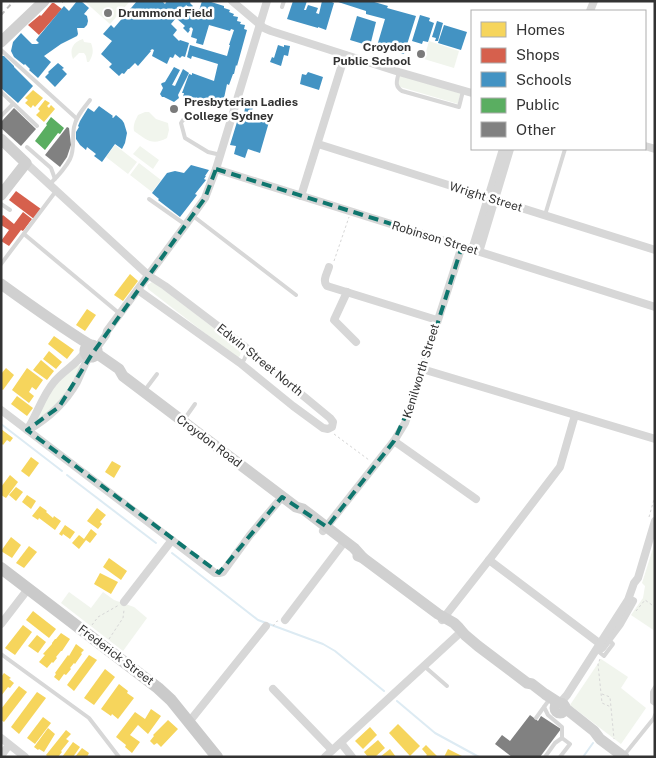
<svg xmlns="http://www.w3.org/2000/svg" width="656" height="758" font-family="'Public Sans',sans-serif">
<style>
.green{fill:#f1f5ed}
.homes{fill:#f6d55c}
.shops{fill:#d6604d}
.schools{fill:#4393c3}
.public{fill:#5aae61}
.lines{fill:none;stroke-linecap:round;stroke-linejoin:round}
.stream{stroke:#ddebf3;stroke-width:2}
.building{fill:#818181}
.path{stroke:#d6d6d6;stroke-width:1;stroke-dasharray:2.5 2.5;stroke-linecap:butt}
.lane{stroke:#d7d7d7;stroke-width:4}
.street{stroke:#d7d7d7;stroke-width:8}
.secondary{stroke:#d0d0d0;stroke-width:11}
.primary{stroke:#cacaca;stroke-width:12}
.rail{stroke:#bebebe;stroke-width:2;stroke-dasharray:5 4;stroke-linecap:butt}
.marked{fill:none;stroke:#0f766e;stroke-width:4;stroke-dasharray:10 6;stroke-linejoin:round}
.poi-dot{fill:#7a7a7a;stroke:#fff;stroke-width:2}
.labels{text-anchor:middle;stroke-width:5;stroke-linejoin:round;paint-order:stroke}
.poi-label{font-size:12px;font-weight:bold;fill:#333;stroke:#fff;text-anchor:start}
.street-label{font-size:12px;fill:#333;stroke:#fff}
</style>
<rect width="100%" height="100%" fill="#fff"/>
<g class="green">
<path d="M 84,1 L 130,1 L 110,24 Z"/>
<path d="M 83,39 L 84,42 L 91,43 C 94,51 93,55 89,62 L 87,62 L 86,56 L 84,53 L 79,53 L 73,59 C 69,49 73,42 83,39 Z"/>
<path d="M 429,41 L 459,51 L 454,68 L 424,59 Z"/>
<path d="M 400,74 L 461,92 L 458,104 L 397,86 Z"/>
<path d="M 145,112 L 149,112 L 156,119 L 168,123 L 169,130 L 167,138 C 152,146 147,140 134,131 C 133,125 135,121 138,115 Z"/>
<path d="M 115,145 L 137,162 L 128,174 L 106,157 Z"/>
<path d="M 140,146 L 159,160 L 153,169 L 133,154 Z"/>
<path d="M 139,163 L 161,180 L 152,192 L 130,175 Z"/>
<path d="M 152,282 L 156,284 L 236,345 L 241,351 L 240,356 L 237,358 L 148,289 L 147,285 Z"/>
<path d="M 77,364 L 80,365 L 80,370 L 58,405 L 40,420 L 38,418 C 44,396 60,378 77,364 Z"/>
<path d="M 655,542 L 655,631 L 631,615 L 643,598 L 645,586 L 642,583 Z"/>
<path d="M 69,592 L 91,608 L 103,592 L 114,600 L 134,607 L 147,618 L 123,651 L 61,603 Z"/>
<path d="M 601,659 L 628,677 L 621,688 L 646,708 L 621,744 L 570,705 Z"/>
</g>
<g class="homes">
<path d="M 33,90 L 43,98 L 35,107 L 33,105 L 31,108 L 25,103 L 28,100 L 25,98 Z"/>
<path d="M 45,100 L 50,103 L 47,106 L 49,108 L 51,105 L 55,109 L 44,122 L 36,115 L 40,111 L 38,109 Z"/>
<path d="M 130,274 L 138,281 L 123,301 L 114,295 Z"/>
<path d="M 87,309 L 96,315 L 85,331 L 76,325 Z"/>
<path d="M 54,336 L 74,350 L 67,359 L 48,344 Z"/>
<path d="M 49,351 L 62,362 L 56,369 L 43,359 Z"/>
<path d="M 41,360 L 54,371 L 47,380 L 33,370 Z"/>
<path d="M 6,368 L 14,375 L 3,390 L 1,389 L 1,374 Z"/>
<path d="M 27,368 L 43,380 L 36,390 L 32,387 L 29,392 L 34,396 L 29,403 L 12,390 Z"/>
<path d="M 17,396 L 33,408 L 27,416 L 11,404 Z"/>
<path d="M 1,429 L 13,438 L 10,442 L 7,440 L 3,445 L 1,443 Z"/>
<path d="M 31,457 L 39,463 L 29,477 L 21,471 Z"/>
<path d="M 112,461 L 121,466 L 114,478 L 105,472 Z"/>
<path d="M 10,475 L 18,482 L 6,498 L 1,495 L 1,487 Z"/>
<path d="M 16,487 L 23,492 L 16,501 L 9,495 Z"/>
<path d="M 27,495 L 36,501 L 31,509 L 22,502 Z"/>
<path d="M 40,506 L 47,511 L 46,512 L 53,518 L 54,516 L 61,521 L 55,530 L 39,518 L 38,520 L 32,516 Z"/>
<path d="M 97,508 L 106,515 L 100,522 L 102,524 L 98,529 L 87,521 Z"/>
<path d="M 65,525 L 75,532 L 70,539 L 63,534 L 62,536 L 59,534 Z"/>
<path d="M 91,529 L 97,534 L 90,543 L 86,540 L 79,549 L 72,543 L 79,535 L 84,539 Z"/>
<path d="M 11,537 L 21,545 L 12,558 L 1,551 Z"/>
<path d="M 29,546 L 37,552 L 24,568 L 16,563 Z"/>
<path d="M 109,558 L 127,571 L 121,580 L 103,567 Z"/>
<path d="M 100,573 L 118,582 L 111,594 L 94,584 Z"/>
<path d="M 33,611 L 56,629 L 49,638 L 26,620 Z"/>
<path d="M 23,625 L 32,632 L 15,655 L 5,648 Z"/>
<path d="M 61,633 L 70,639 L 62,651 L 61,651 L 56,657 L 57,658 L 53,663 L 52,662 L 47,668 L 39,662 L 45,655 L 43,654 L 52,644 L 52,643 L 55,639 L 56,639 Z"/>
<path d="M 37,635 L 46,642 L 38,653 L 28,646 Z"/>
<path d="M 76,644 L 84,650 L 81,653 L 82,654 L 75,664 L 74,663 L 70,668 L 71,669 L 66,675 L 64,674 L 59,681 L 54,677 L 56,674 L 55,673 L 68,655 L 69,656 Z"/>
<path d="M 89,655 L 97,660 L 74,691 L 67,685 Z"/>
<path d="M 105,669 L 115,677 L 94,705 L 84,698 Z"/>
<path d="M 4,673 L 11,678 L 9,679 L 14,683 L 10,688 L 8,687 L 1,696 L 1,677 Z"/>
<path d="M 119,684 L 128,691 L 127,693 L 134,698 L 118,719 L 112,714 L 111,716 L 101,709 Z"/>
<path d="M 19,686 L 27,692 L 4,722 L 1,720 L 1,709 Z"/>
<path d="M 37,692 L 46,698 L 19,734 L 11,727 Z"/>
<path d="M 151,709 L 161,716 L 148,734 L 138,725 L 130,735 L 140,742 L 132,753 L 125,747 L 126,745 L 116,737 L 135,712 L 145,719 Z"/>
<path d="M 43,717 L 51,723 L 35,744 L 27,738 Z"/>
<path d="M 168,720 L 178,729 L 161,747 L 157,743 L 154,745 L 150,741 L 154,736 L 153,735 Z"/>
<path d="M 398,724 L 420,746 L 410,756 L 389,733 Z"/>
<path d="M 370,727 L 377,735 L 363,749 L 355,741 Z"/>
<path d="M 48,728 L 55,734 L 44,752 L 39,749 L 38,750 L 34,747 Z"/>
<path d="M 66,730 L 71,734 L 66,739 L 69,741 L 61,751 L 62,752 L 58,757 L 48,757 L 46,755 Z"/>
<path d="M 378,740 L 385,748 L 375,757 L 368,757 L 364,752 Z"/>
<path d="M 73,742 L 80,747 L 73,757 L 62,757 Z"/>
<path d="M 426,745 L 438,757 L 425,757 L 427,755 L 422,749 Z"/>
<path d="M 82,748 L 89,753 L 87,757 L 75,757 Z"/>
<path d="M 390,749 L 396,757 L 380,757 Z"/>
<path d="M 448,749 L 464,757 L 444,757 Z"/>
</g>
<g class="shops">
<path d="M 52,3 L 54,3 L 62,9 L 39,35 L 28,25 L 40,15 L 41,16 Z"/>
<path d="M 16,191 L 41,209 L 34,219 L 9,200 Z"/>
<path d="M 23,212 L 32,219 L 23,231 L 21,230 L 9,246 L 1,241 L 9,230 L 1,225 L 1,217 L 3,215 L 14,224 Z"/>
</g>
<g class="schools">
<path d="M 77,1 L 81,1 L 89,8 L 84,14 L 87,16 L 88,21 L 87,25 L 84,28 L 77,28 L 78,34 L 77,36 L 61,44 L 44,56 L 51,62 L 38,78 L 29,70 L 30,69 L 25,64 L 24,65 L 14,57 L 11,51 L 13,42 L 21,33 L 32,44 L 37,44 L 39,43 L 36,40 L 39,36 L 64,6 L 69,11 Z"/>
<path d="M 137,1 L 162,1 L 165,4 L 167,1 L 191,1 L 190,3 L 193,6 L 191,9 L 186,5 L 185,7 L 197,17 L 202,1 L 208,1 L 224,6 L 224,8 L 230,10 L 229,12 L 234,14 L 233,16 L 238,17 L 237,21 L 241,22 L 240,24 L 245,25 L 244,29 L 247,30 L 237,66 L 236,65 L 234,74 L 233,74 L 229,85 L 227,84 L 223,103 L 222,102 L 221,107 L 219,106 L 218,107 L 183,97 L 184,93 L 182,93 L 189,74 L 192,75 L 192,73 L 214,81 L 218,64 L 192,56 L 191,59 L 187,57 L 190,45 L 227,56 L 230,45 L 229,45 L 234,30 L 231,29 L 230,31 L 209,25 L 203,45 L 196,43 L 197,39 L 191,37 L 193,29 L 191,27 L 189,29 L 190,30 L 188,33 L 183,28 L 185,26 L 176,18 L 171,24 L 177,30 L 173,35 L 179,41 L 180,40 L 189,43 L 185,57 L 182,56 L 180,58 L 175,54 L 173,58 L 170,57 L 167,64 L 152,56 L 154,50 L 152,49 L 150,51 L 151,51 L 138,66 L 135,63 L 129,69 L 128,69 L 124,74 L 122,73 L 119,76 L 109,67 L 112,64 L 101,54 L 112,41 L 103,34 L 111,25 L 114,28 Z"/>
<path d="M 293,1 L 307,1 L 304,10 L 306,10 L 308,5 L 318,8 L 316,13 L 319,14 L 322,1 L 333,1 L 332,2 L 334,3 L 326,30 L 318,27 L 318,28 L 287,19 Z"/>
<path d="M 335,1 L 371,1 L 388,6 L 387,8 L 416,16 L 404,54 L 377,46 L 385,19 L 366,14 L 366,11 Z"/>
<path d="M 420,15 L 430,18 L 429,21 L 434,23 L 428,42 L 423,41 L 422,44 L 412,41 Z"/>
<path d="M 357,16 L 376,22 L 370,46 L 350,40 Z"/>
<path d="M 437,21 L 443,23 L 438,41 L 435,41 L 436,38 L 432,37 Z"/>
<path d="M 444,25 L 467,32 L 461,50 L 438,43 Z"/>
<path d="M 278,45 L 284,47 L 284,45 L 290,46 L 288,56 L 284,55 L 281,66 L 270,62 L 272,57 L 274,58 Z"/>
<path d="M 1,56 L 4,56 L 14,66 L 14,67 L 33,86 L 18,103 L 1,88 Z"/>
<path d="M 58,63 L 64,68 L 62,69 L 67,74 L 55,87 L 45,77 L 49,73 L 48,72 Z"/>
<path d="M 174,67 L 180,70 L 172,85 L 175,86 L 183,69 L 189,73 L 178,95 L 179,98 L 174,102 L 164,97 L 162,97 L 160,94 L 163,88 L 161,84 L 162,83 L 165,82 Z"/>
<path d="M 308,72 L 323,77 L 319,90 L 300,84 L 302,74 L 306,75 Z"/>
<path d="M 246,104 L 253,106 L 252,112 L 258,114 L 256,118 L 269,122 L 260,153 L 248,149 L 245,158 L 234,154 L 236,146 L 230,145 L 240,112 L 244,113 Z"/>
<path d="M 99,106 L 113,116 L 112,117 L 113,118 L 116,115 L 122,120 L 124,123 L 127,133 L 125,143 L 122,149 L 115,144 L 102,162 L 94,156 L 96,154 L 87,147 L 86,150 L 80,145 L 76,139 L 76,132 L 79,127 L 78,126 L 80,121 L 88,108 L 94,112 Z"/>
<path d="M 191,165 L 209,170 L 205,176 L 206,176 L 204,179 L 206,180 L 195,194 L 197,195 L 180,217 L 158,200 L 159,199 L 152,193 L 167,173 L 175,171 L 184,173 Z"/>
</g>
<path class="public" d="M 51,117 L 64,128 L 60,134 L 58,133 L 45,150 L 35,141 L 47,125 L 46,124 Z"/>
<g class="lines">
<g class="stream">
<path d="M 1,424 L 62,471"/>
<path d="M 67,475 L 156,543"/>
<path d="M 172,553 L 258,620 L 323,644 L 335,651 L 384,691"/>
<path d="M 397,701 L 435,733 L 479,757"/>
<path d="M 583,757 L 593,743"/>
</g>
</g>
<g class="building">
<path d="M 14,108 L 36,129 L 21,146 L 1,128 L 1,122 Z"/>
<path d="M 67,127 L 69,128 L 71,145 L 67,157 L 60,167 L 45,155 Z"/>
<path d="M 530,715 L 538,721 L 541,716 L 561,729 L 540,757 L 512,757 L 495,744 L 502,735 L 510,741 Z"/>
</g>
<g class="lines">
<g class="path">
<path d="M 62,3 L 64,1"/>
<path d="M 334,261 L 349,217"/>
<path d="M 334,434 L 369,460"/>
<path d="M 649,517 L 655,496"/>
<path d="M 636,611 L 645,600 L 655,607"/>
<path d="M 92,625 L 98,617 L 119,605"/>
<path d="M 273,626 L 277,621 L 279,621"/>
<path d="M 109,639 L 123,618 L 124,610"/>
<path d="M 600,659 L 598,664 L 602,703 L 611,707"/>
<path d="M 602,694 L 610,697 L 614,739"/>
<path d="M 552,710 L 559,715"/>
</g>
<g class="lane">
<path d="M 282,7 L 284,1"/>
<path d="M 1,50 L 76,118"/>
<path d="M 399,72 C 397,80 394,86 402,91 L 459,107 L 463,91"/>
<path d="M 1,92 L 37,126"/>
<path d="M 1,116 L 13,104"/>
<path d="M 193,118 L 183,120 L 181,123 L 185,138 L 208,152 L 221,155"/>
<path d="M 27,147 L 51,168 L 55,179"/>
<path d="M 50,184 C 57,177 65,169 70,159 C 75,149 72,138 74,127 C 76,116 84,108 90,100"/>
<path d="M 149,199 L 186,225"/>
<path d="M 1,204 L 10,210"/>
<path d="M 545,215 L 565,149"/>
<path d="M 193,216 L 296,295"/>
<path d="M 24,234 L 120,314"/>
<path d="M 1,264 L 56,191"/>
<path d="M 240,363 L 244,360 L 248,350"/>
<path d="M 145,390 L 157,374"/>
<path d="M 183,421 L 195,404"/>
<path d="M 599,652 L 604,656 L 613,644 L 609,640"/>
<path d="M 1,654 L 89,718 L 119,757"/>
<path d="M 424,666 L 447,686"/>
<path d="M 655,687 L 652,692 L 652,702 L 655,704"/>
<path d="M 544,707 L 548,715 L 562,727 L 562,738 L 570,744 L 560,757"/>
<path d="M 536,718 L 549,700"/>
<path d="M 625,754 L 654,718 L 655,715"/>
<path d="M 545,757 L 555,743 L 562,738"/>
</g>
<g class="street">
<path d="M 232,1 L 264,28 L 271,31 L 399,72 L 472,93"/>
<path d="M 590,11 L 594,1"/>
<path d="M 318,144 L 655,250"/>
<path d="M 645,146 L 655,149"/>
<path d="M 26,163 L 148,275 L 165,286 L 244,346 L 255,356 L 330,418 L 333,422 L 332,427 L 328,429 L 323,428 L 293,406 L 240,363 L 138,290"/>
<path d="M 216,169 L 655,307"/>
<path d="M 301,196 L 345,55"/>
<path d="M 472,250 L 503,149"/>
<path d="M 479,252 L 510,149"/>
<path d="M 329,267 C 327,274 322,280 327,286 L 437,320"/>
<path d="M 347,292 L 334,320 L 356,342"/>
<path d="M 96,349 L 106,335 L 107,331 L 187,223 L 205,198 L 216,169 L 267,1"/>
<path d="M 422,369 L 655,439"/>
<path d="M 1,410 L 215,573 L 219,573 L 223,572 L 250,535 L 282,497"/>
<path d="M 27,430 C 37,415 42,396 54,382 C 63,371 77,364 85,352"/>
<path d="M 28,430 C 49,418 65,403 77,382 C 81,373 84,365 89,357"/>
<path d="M 394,441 L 476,499"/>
<path d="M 323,531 L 394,441 L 405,423 L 415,395 L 422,369 L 462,246"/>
<path d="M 489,560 L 603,646"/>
<path d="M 124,602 L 172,540"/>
<path d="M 285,620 L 345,541"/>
<path d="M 442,620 L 489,560 L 560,467 L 575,415"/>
<path d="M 1,624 L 28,589"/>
<path d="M 602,648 L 620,624 L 633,601"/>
<path d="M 273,689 L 332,750"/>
<path d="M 560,703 L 567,695 L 628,600 L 634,583 L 638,578 L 655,521"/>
<path d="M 189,722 L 266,626"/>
<path d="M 1,738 L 25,757"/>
<path d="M 341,743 L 352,757"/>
<path d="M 1,756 L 9,745"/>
<path d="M 325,757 L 462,631"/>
</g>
<g class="secondary">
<path d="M 1,42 L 44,1"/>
<path d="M 1,139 L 26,163 L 1,195"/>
<path d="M 1,284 C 30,305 59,326 90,345"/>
<circle cx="91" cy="351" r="6"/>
<path d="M 96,353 L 119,369 L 123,376 L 296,507 L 303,509 L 354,548 L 363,558"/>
<path d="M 358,556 L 363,558 L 438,614 L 454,623 L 459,628 L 465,635 L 478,646 L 527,683 L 532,684 L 545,694 L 559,703"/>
<circle cx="560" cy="708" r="5"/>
<path d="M 565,708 L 594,731 L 600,739 L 624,757"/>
</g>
<path class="primary" d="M 1,568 L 158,688 L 171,700 L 217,757"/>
<path class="rail" d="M 1,15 L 14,1"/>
</g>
<path class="marked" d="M 216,169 L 462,246 L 415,395 L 394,441 L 327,527 L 282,497 L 219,573 L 27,430 L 59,407 L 92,354 L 205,198 Z"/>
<g class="poi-dot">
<circle cx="108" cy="13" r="5"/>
<circle cx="421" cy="54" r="5"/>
<circle cx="174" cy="109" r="5"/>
</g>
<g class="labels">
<g class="poi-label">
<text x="118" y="17">Drummond Field</text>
<text x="411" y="51" text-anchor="end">Croydon<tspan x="411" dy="14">Public School</tspan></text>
<text x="184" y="106">Presbyterian Ladies<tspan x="184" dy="14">College Sydney</tspan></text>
</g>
<g class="street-label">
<text transform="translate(486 197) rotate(17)" y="4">Wright Street</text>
<text transform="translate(435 238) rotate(17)" y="4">Robinson Street</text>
<text transform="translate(260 360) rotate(39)" y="4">Edwin Street North</text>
<text transform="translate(421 371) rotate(-73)" y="4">Kenilworth Street</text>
<text transform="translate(209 441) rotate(37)" y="4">Croydon Road</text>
<text transform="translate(116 655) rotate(37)" y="4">Frederick Street</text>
</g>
</g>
<rect width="656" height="758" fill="none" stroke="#333333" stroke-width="5"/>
<rect x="471" y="10" width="175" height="140" fill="#ffffff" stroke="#adadad"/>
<rect x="481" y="22" width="25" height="15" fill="#f6d55c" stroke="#adadad"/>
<text x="516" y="35" font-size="15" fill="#333333">Homes</text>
<rect x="481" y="48" width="25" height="15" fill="#d6604d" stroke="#adadad"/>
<text x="516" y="60" font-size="15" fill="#333333">Shops</text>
<rect x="481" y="72" width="25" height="15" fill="#4393c3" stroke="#adadad"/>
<text x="516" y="85" font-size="15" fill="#333333">Schools</text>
<rect x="481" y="98" width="25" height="15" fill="#5aae61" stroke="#adadad"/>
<text x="516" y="110" font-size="15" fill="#333333">Public</text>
<rect x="481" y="122" width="25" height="15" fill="#818181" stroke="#adadad"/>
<text x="516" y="135" font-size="15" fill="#333333">Other</text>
</svg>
